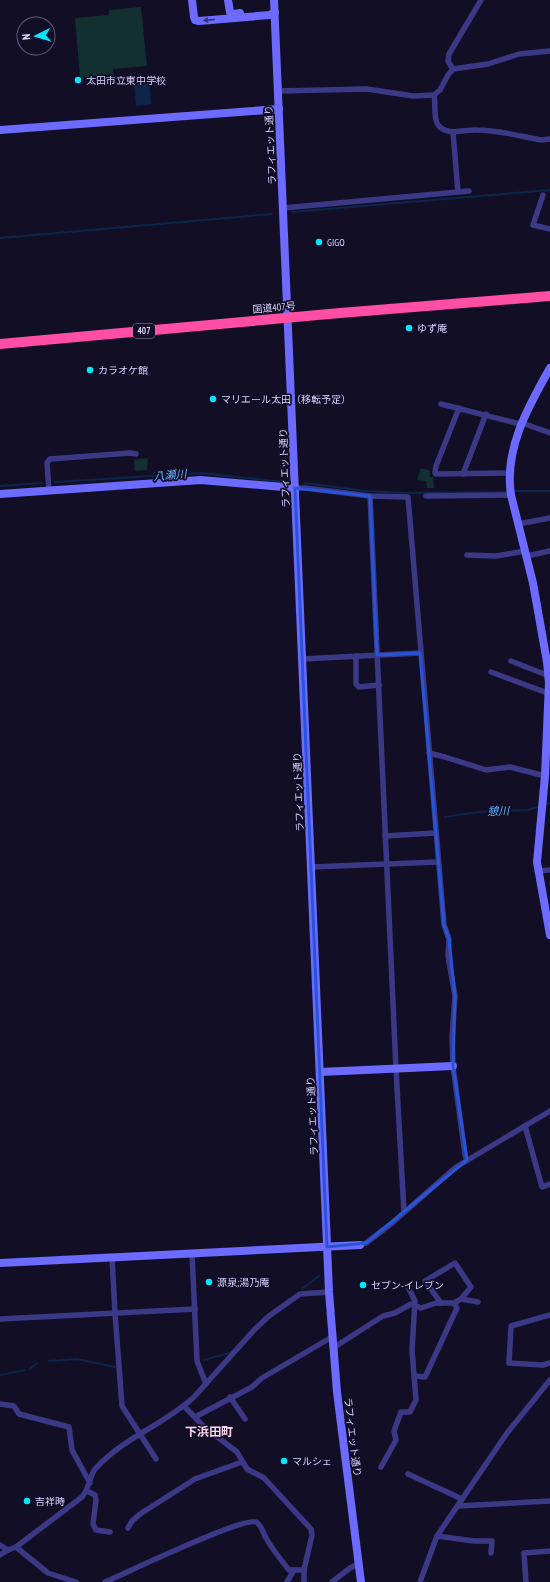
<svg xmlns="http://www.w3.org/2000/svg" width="550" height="1582" font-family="'PT Sans Narrow','Noto Sans JP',sans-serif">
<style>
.green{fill:#11302f}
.water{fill:#0d254b}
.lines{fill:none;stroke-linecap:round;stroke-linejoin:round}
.stream{stroke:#0d254b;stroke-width:2}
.street{stroke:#3b3986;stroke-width:5.5}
.secondary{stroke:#6d6aff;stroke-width:8}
.highway{stroke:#ff4ea4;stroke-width:10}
.oneway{fill:#36337d}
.marked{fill:none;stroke:#2655da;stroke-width:3;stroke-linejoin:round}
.poi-dot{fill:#00e7fe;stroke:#120e26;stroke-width:1.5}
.labels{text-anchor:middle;stroke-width:3.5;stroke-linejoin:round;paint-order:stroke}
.shield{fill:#120e26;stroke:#9d98be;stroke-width:1}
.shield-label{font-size:9px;font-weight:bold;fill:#d8d3ff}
.poi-label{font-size:10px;fill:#d8d3ff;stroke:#120e26;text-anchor:start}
.street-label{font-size:10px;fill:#d8d3ff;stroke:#120e26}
.water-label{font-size:11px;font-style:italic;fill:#61b7ff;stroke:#120e26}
.quarter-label{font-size:12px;font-weight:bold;fill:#ffd5f0;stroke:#120e26}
</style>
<rect width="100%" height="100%" fill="#120e26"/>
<g class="green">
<path d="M 141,7 L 147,66 L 113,69 L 114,75 L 80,78 L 75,18 L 109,15 L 109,10 Z"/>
<path d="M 148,458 L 147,470 L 135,471 L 134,460 Z"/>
<path d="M 421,468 L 430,471 L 430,477 L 433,477 L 434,488 L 427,488 L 426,481 L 417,480 Z"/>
</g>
<path class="water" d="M 149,81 L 151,104 L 136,106 L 134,82 Z"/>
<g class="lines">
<g class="stream">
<path d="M 292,212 L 550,190"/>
<path d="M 0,238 L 272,214"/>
<path d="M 55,482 L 201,473 L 285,482"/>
<path d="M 304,483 L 366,491 L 405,493 L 507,492"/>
<path d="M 0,486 L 42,483"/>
<path d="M 514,491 L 550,491"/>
<path d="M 545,804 L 550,803"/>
<path d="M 445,817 L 478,812 L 527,810 L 541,806"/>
<path d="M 302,1289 L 319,1276"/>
<path d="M 204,1360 L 230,1353"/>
<path d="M 49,1361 L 77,1359 L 115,1367"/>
<path d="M 30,1369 L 37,1363"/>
<path d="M 0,1375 L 25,1370"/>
</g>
<g class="street">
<path d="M 453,69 L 448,61 L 449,54 L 481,0"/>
<path d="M 278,91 L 367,89 L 413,96 L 434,95 L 440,90 L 448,75 L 453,69 L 488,64 L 519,54 L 550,51"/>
<path d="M 434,95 C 436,103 433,118 438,125 C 448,137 464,129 477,130 C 498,130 520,136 541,140 L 550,139"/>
<path d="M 453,132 L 458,192"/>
<path d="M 543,195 L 533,225 L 550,229"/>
<path d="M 283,208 L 469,191"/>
<path d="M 441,404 L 516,423 L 525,424 L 550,433"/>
<path d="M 459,408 L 436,466 L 435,473 L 436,474 L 510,473"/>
<path d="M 463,474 L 486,414"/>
<path d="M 295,488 L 305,488 L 370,496 L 408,497 L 444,925 L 449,939 L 448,956 L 455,996 L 452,1037 L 453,1066 L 465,1155 L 467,1160"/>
<path d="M 49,491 L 47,463 L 50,459 L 130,453 L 136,454"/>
<path d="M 370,496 L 396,1069 L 404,1212"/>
<path d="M 426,496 L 511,495"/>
<path d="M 518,524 L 550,518"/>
<path d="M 467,555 L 496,556 L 525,551"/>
<path d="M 527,556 L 550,551"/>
<path d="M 356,656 L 356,684 L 359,687 L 379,685"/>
<path d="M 302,659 L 420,653"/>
<path d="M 511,661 L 549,676"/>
<path d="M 491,672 L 550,694"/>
<path d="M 429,753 L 445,757 L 486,770 L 510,767 L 545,776"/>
<path d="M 385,836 L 435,833"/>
<path d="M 311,867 L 438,862"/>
<path d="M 537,871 L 550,870"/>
<path d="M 525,1126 L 542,1187 L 550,1184"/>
<path d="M 360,1245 L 366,1243 L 391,1224 L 456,1167 L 550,1111"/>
<path d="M 192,1253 L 197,1361 L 206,1384"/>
<path d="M 112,1257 L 115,1313 L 122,1406 L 156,1459"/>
<path d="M 441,1303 L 425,1281 L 455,1263 L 471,1287 L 461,1299"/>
<path d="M 550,1315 L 511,1326 L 509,1363 L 543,1365 L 550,1363"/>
<path d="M 0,1319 L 195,1309"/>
<path d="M 333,1348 L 383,1316 L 395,1313 L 411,1304 L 421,1308 L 436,1303 L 454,1303 L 461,1299 L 478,1302"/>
<path d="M 415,1376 L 425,1377 L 457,1308 L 454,1303"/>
<path d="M 230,1397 L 245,1419"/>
<path d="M 0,1404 L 14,1406 L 19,1414 L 69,1427 L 72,1450 L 90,1483"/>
<path d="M 184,1406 L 203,1426 L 237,1452 L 247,1469 L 264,1478 L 311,1529 L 312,1535 L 304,1570 L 304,1582"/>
<path d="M 195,1417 L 252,1387 L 262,1378 L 332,1337"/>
<path d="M 381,1467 L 396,1440 L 394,1431 L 401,1412 L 410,1412 L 416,1400 L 412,1350 L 415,1301 L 409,1289"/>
<path d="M 408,1474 L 462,1499"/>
<path d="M 87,1491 L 95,1495 L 96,1500 L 93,1524 L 96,1530 L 110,1532"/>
<path d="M 458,1506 L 550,1501"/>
<path d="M 128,1528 L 132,1521 L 140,1514 L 195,1479 L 242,1462"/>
<path d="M 437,1536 L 474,1541 L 492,1541 L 491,1553"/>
<path d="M 0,1545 L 8,1550"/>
<path d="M 16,1547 L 48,1573 L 76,1582"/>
<path d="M 0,1555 L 8,1550 L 16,1547 L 82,1497 C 90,1488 89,1474 97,1467 C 125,1437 165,1424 194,1397 L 255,1329 L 269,1316 L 300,1294 L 329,1292"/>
<path d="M 105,1582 C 126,1573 242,1517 256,1522 C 261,1524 263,1533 266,1538 C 272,1549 281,1560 289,1570 L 304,1570"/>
<path d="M 287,1582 L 294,1570"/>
<path d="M 332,1582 L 350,1568 L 358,1564"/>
<path d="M 420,1582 L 437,1536 L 507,1433 L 550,1380"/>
<path d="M 526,1582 L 524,1553 L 550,1551"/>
</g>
<g class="secondary">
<path d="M 192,0 L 194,17 L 195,20 L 199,21 L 270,15 L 275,12"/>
<path d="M 228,0 L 230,12 L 234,14 L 240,13"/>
<path d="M 274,0 L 329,1292 L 337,1392 L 361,1582"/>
<path d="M 0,130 L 279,109"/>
<path d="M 550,368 C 528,407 504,449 511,495 L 533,583 L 547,662 L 549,683 L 545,776 L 537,862 L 550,935"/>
<path d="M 0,494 L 201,480 L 295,488"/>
<path d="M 320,1072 L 453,1066"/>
<path d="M 0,1263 L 360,1245"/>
</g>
<path class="highway" d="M 0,344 L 340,313 L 550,296"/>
</g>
<defs><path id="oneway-solid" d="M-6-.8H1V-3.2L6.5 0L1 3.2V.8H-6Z"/></defs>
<use class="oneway" href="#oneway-solid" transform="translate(209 20) rotate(175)"/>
<path class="marked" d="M 295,488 L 370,496 L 377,655 L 420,653 L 444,925 L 449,939 L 455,996 L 453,1066 L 467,1160 L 366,1243 L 327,1247 Z"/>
<g class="poi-dot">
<circle cx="78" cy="80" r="4"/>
<circle cx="319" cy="242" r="4"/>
<circle cx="409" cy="328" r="4"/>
<circle cx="90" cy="370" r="4"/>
<circle cx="213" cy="399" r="4"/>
<circle cx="209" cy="1282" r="4"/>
<circle cx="363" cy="1285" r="4"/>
<circle cx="284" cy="1461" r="4"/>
<circle cx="27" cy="1501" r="4"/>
</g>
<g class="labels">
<rect class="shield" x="133" y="324" width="22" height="14" rx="3"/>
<g class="shield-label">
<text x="144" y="334">407</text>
</g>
<g class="poi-label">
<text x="86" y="84">太田市立東中学校</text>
<text x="327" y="246">GIGO</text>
<text x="417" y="332">ゆず庵</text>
<text x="98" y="374">カラオケ館</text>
<text x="221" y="403">マリエール太田（移転予定）</text>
<text x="217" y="1286">源泉;湯乃庵</text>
<text x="371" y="1289">セブン-イレブン</text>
<text x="292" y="1465">マルシェ</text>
<text x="35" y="1505">吉祥時</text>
</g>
<g class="street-label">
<text transform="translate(270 145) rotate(-93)" y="4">ラフィエット通り</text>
<text transform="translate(274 307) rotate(-5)" y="4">国道407号</text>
<text transform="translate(284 468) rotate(-92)" y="4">ラフィエット通り</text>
<text transform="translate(298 792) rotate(-92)" y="4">ラフィエット通り</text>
<text transform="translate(312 1116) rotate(-93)" y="4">ラフィエット通り</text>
<text transform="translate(353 1437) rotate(83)" y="4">ラフィエット通り</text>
</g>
<g class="water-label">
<text transform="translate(170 475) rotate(-4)" y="4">八瀬川</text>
<text transform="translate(498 811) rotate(-2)" y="4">憩川</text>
</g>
<g class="quarter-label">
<text x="209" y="1436">下浜田町</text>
</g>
</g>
<g transform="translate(36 36) rotate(265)"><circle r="19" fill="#120e26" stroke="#615d7d"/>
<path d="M0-3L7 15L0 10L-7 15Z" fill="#00e7fe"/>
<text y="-6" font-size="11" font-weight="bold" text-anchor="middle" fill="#d8d3ff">N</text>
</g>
</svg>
